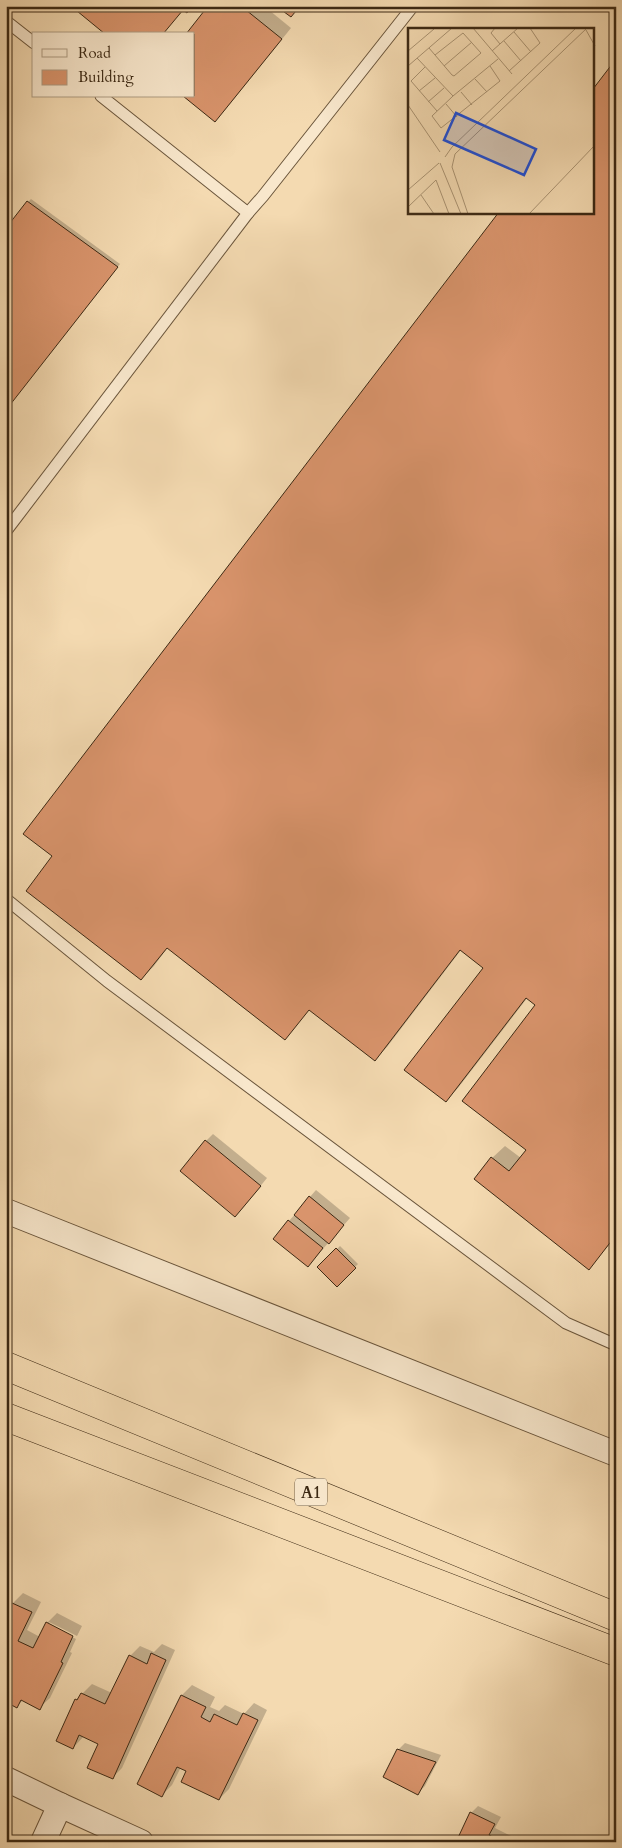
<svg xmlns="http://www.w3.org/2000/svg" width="622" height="1848" font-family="Cardo,serif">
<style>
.shadow{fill:#0003}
.building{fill:#d9946c;stroke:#3c2914}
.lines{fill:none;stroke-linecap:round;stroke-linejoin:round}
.service-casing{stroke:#6a553b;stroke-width:13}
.minor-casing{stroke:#6a553b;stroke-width:26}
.trunk-casing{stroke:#3c2914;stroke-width:29}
.service{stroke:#f8e7cc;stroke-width:11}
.minor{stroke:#f8e7cc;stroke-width:24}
.trunk{stroke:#f4dab1;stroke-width:28}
.labels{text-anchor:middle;stroke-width:5;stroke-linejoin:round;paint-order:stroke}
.shield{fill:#f8e7cc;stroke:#74624b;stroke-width:1}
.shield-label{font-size:16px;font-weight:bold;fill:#3c2914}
.inset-road{fill:none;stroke:#aa9372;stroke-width:1}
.view{fill:#1d4ed8;fill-opacity:0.15;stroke:#1d4ed8;stroke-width:2.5}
.inset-edge{fill:none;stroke:#3c2914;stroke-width:2.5}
</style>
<rect width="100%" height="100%" fill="#f4dab1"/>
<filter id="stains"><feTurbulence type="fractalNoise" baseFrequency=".004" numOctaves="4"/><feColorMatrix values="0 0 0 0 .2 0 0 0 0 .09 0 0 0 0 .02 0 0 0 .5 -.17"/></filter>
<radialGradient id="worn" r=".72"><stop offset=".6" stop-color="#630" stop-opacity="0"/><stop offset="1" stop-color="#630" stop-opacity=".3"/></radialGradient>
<g class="shadow">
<path d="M 209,6 L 264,6 L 291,28 L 225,110 L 215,120 L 194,96 L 194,34 Z"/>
<path d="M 616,62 L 616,1237 L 588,1269 L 492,1158 L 505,1146 L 521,1158 L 527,1149 L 537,1005 L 528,997 L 458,1088 L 446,1100 L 484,967 L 461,950 L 387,1047 L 375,1059 L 310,1009 L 285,1038 L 168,947 L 154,966 L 141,979 L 593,212 Z"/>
<path d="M 31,199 L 120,264 L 6,409 L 28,202 Z"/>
<path d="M 213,1134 L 267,1178 L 242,1209 L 206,1141 Z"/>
<path d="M 316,1190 L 350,1218 L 315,1258 L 289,1221 Z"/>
<path d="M 340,1246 L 358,1264 L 337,1285 L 319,1267 Z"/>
<path d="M 23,1593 L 41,1602 L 27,1630 L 40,1637 L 47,1623 L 57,1613 L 82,1626 L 77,1636 L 49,1622 L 49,1625 L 76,1639 L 70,1652 L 72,1653 L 50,1698 L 39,1708 L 23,1700 L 17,1706 L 10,1693 L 6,1617 L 13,1603 Z"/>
<path d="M 162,1644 L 175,1650 L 122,1768 L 112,1778 L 99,1743 L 84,1736 L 73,1748 L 76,1700 L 92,1684 L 112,1693 L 130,1656 L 140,1646 L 154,1652 Z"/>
<path d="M 192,1685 L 215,1697 L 210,1707 L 219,1711 L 225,1705 L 244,1714 L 254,1703 L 267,1710 L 229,1789 L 219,1799 L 188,1771 L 181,1767 L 172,1785 L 162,1795 L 139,1784 L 182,1695 Z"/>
<path d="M 405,1743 L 441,1755 L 425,1786 L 418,1793 L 398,1750 Z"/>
<path d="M 478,1806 L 501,1817 L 495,1828 L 523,1842 L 457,1842 L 471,1813 Z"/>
</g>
<g class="building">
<path d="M 80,6 L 192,6 L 187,13 L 183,10 L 163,34 L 105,34 L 77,11 Z"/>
<path d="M 208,6 L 241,6 L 282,39 L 215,122 L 183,96 L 194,96 L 194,34 L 186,34 Z"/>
<path d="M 276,6 L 300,6 L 291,17 Z"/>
<path d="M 616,59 L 616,1235 L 589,1270 L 474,1179 L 491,1157 L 509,1171 L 526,1150 L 462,1101 L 535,1005 L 526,998 L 446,1102 L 404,1070 L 483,968 L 460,950 L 375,1061 L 309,1010 L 285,1040 L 167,948 L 141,980 L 26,891 L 52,856 L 23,834 L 499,212 L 593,212 L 593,89 Z"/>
<path d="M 27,201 L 118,267 L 6,410 L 6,228 Z"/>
<path d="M 205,1140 L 261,1186 L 235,1217 L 180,1171 Z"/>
<path d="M 309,1196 L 344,1225 L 329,1244 L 294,1215 Z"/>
<path d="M 288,1220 L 323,1248 L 308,1267 L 273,1239 Z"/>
<path d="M 336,1248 L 356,1268 L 337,1287 L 317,1267 Z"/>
<path d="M 12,1603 L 32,1612 L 18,1641 L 33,1648 L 46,1622 L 73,1636 L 61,1662 L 63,1663 L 40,1710 L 21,1700 L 17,1708 L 6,1702 L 9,1694 L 6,1693 L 6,1614 Z"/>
<path d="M 151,1653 L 166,1660 L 113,1779 L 87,1768 L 98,1744 L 79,1735 L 73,1749 L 56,1741 L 75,1699 L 77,1700 L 81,1693 L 105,1704 L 129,1655 L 147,1664 Z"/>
<path d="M 181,1695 L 206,1707 L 201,1717 L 210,1722 L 214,1714 L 237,1725 L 243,1713 L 258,1720 L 219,1800 L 181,1782 L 186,1771 L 177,1767 L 162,1797 L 137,1784 Z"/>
<path d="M 397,1749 L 436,1762 L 418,1795 L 383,1777 Z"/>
<path d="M 470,1812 L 495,1824 L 489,1835 L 502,1842 L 456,1842 Z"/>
</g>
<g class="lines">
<g class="service-casing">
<g id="service">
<path d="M 6,21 L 34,43"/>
<path d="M 101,96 L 248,213 L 263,196 L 413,6"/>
<path d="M 6,531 L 248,213"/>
<path d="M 6,899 L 107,981 L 566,1323 L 616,1345"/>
</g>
</g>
<g class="minor-casing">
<g id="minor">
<path d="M 6,1211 L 616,1454"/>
<path d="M 6,1779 L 60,1805 L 141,1842"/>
<path d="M 43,1842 L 60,1805"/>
</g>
</g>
<g class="trunk-casing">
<g id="trunk">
<path d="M 6,1366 L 616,1617"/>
<path d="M 6,1417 L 616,1652"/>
</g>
</g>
<use href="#service" class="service"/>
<use href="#minor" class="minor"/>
<use href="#trunk" class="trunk"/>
</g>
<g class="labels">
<rect class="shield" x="295" y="1478.5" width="32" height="27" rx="4"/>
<g class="shield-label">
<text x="311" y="1498">A1</text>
</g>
</g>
<g transform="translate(408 28)">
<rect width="186" height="186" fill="#f4dab1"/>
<path class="inset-road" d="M 65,0 L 104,46M 87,0 L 83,5 L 92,16M 178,2 L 187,18M 106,4 L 123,24M 96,13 L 113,33M 21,20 L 44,47 L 46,48 L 73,25 L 55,5 L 27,27M 0,23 L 26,1M 84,23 L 110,0M 9,30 L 45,68 L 90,31M 0,38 L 44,0M 36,38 L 64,14M 17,39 L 3,53 L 29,83M 101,43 L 132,15 L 122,0M 67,51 L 79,64M 11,63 L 27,50M 53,64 L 64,77M 45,68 L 24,88 L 33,100 L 92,53 L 82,38M 20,74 L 36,60M 38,76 L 49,89M 0,77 L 32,124M 37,129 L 44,119 L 168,0M 32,135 L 53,186M 0,162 L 31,135M 13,167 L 26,186M 0,179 L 28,152 L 41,186M 60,186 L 44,139 L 47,126 L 179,0M 121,186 L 187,117"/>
<path class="view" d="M 48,85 L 128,121 L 116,147 L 36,112 Z"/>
<rect width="186" height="186" class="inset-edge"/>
</g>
<rect width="622" height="1848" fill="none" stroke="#f4dab1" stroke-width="25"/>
<rect x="8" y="8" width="607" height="1833" fill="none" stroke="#3c2914" stroke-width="2.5"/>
<rect x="12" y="12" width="597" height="1823" fill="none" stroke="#3c2914"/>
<rect x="32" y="32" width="162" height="65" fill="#f8e7cc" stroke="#ad9b82"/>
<rect x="42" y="49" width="25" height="8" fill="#f8e7cc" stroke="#ad9b82"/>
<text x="78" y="58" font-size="15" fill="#3c2914">Road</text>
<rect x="42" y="70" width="25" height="15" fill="#d9946c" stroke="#ad9b82"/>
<text x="78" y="82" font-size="15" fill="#3c2914">Building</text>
<rect width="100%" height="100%" filter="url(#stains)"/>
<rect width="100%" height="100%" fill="url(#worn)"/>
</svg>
